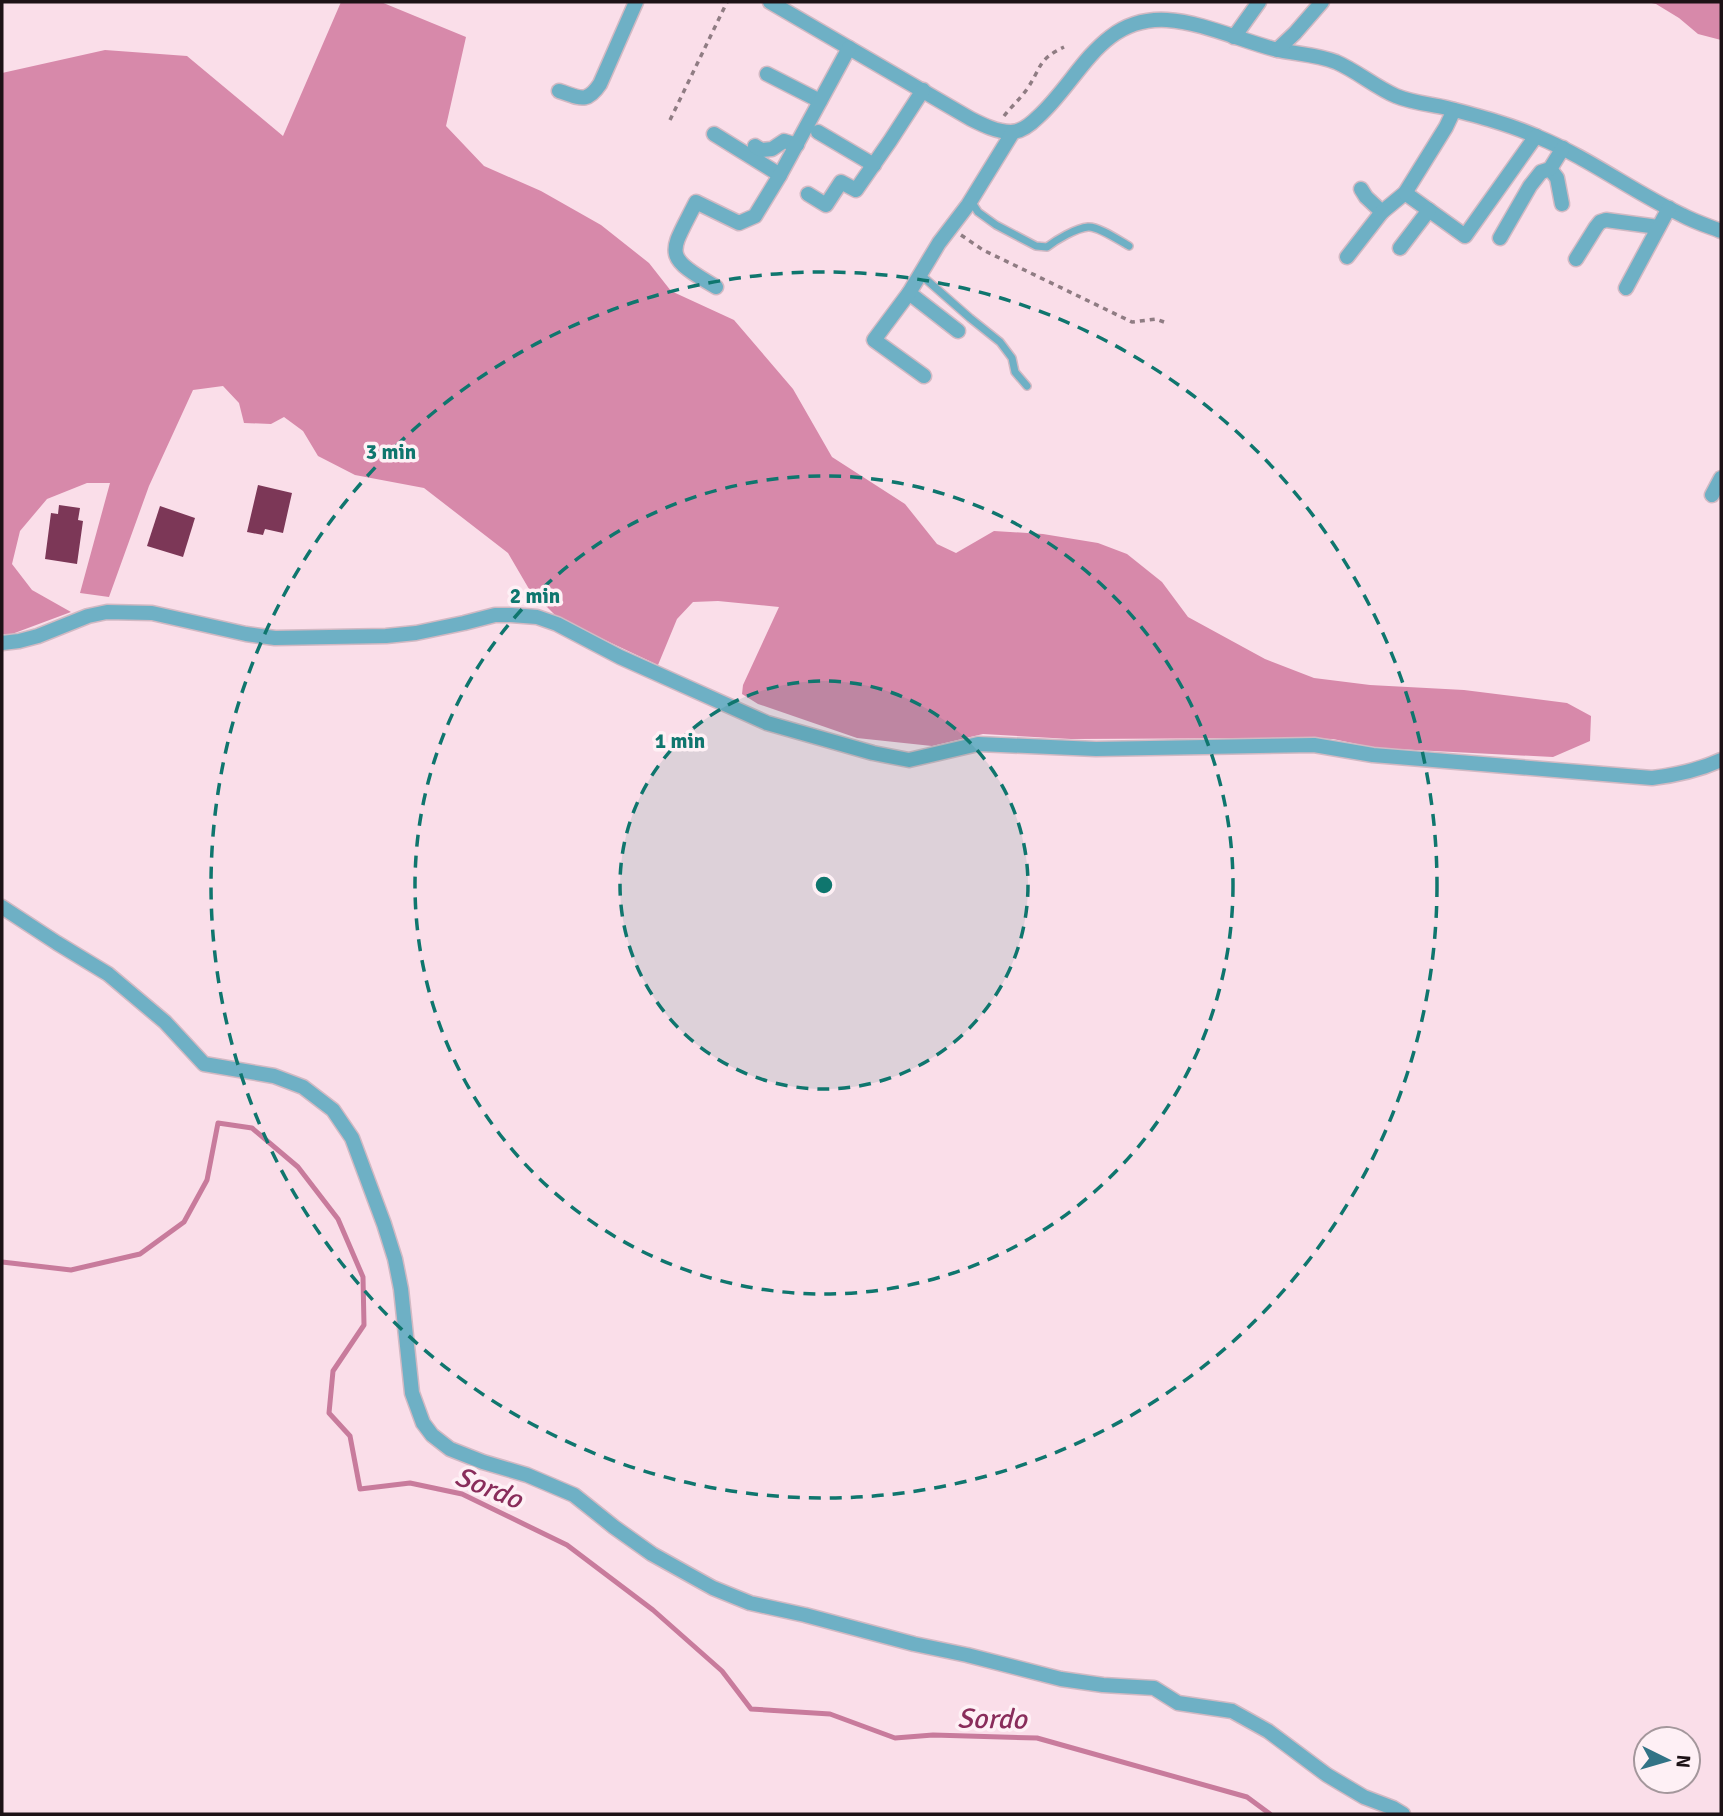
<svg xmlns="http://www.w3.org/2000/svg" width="1723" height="1816" font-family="Signika,sans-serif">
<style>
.forest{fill:#d789aa}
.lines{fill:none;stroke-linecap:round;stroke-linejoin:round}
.stream{stroke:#c87b9c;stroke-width:5}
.building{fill:#7c3757}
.service-casing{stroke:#d2b9c3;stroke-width:10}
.minor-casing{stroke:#d2b9c3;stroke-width:17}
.path{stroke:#8f7c83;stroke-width:3.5;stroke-dasharray:5 5;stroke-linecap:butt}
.service{stroke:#6eb0c5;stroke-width:7}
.minor{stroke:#6eb0c5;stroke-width:14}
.ring{fill:none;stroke:#0f766e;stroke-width:3.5;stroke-dasharray:12 9}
.labels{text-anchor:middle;stroke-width:7;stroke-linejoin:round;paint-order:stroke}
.water-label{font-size:28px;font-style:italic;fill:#892d5b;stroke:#fef0f5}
.centre{fill:#0f766e;stroke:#fef0f5;stroke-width:3.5}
.ring-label{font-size:21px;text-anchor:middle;font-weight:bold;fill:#0f766e;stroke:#fef0f5;stroke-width:7;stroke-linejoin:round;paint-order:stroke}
</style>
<rect width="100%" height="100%" fill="#fadee9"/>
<g class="forest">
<path d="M 341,2 L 381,2 L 466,37 L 446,126 L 484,166 L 541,191 L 601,225 L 649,263 L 671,291 L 734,320 L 793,389 L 832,457 L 905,504 L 937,544 L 956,553 L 994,531 L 1043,534 L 1098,543 L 1127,554 L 1162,582 L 1188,617 L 1265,659 L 1314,678 L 1370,685 L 1464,690 L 1567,703 L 1591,716 L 1590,741 L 1553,757 L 1376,748 L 1333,739 L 1299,738 L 1071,739 L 983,734 L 932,746 L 857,738 L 758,704 L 742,694 L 743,685 L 779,607 L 718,601 L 693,602 L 677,619 L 658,665 L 558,618 L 529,589 L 508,553 L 424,488 L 355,475 L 318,456 L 303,431 L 284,417 L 271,424 L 244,423 L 239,403 L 223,386 L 193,390 L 149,486 L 109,597 L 80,593 L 110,483 L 87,483 L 47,499 L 20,531 L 12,564 L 32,590 L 71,612 L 12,634 L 2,634 L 2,73 L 105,50 L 187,56 L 283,136 Z"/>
<path d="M 1647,2 L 1721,2 L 1721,40 L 1698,34 L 1679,18 L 1656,4 Z"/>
</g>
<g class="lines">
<path class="stream" d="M 2,1262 L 71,1270 L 140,1254 L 184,1222 L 207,1180 L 218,1123 L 252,1128 L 298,1167 L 338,1219 L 363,1277 L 364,1325 L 333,1371 L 329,1413 L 350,1436 L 360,1489 L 410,1483 L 462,1494 L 567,1545 L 653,1610 L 722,1671 L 751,1709 L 830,1714 L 895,1738 L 933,1735 L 1037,1738 L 1247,1797 L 1270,1814"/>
</g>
<g class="building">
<path d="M 258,485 L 292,493 L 283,533 L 265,529 L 263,535 L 247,532 Z"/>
<path d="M 59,505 L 80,508 L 78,520 L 83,521 L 77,564 L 45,559 L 51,513 L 58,514 Z"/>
<path d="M 160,506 L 195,518 L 183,557 L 147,546 Z"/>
</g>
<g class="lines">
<g class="service-casing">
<g id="service">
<path d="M 971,201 L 978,212 L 996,225 L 1036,246 L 1047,247 C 1056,240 1076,228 1088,227 C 1098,226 1120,241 1129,246"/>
<path d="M 921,275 L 970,318 L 1000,342 L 1012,358 L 1015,372 L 1027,386"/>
</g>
</g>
<g class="minor-casing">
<g id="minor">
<path d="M 770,2 L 971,119 C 983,125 997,132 1011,132 C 1021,132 1031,124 1038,117 C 1080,79 1100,16 1167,20 C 1201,22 1240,40 1274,49 C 1294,54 1316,54 1336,62 C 1357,71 1375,87 1396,96 C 1413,103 1430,104 1447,108 C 1478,116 1509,124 1538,137 C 1589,158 1633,192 1682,215 C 1695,222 1708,226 1721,231"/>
<path d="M 1234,37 L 1259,2"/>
<path d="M 1277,50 L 1295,33 L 1322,2"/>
<path d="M 767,74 L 820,101"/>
<path d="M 559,91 C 579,97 586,105 600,84 L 636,2"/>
<path d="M 818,132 L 874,165"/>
<path d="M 714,134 L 780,175"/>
<path d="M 755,146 L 761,150 L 772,149 L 784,141 L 797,145"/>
<path d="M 1550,169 L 1557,178 L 1562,204"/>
<path d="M 1361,189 L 1366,197 L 1382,212 L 1405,193 L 1446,127 L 1454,110"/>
<path d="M 1405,193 L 1465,236 L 1536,136"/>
<path d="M 808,194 L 826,205 L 841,182 L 856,190 L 890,141 L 923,90"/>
<path d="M 1500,238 L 1530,186 L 1541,172 L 1550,169 L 1563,148"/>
<path d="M 1400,248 L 1429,210"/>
<path d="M 1347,257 L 1382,212"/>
<path d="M 1576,259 L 1596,227 L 1600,222 L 1606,220 L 1658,227"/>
<path d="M 716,287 C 661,255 670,254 696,202 L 739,223 L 755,216 L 780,175 L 849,48"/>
<path d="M 1626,288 L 1669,208"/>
<path d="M 909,293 L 958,331"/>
<path d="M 924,376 L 874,340 L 909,293 L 939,243 L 968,205 L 1013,132"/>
<path d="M 1712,495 L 1721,478"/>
<path d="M 2,643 L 19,641 L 38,636 L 88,616 L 107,612 L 152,613 L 246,634 L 275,638 L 386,636 L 416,633 L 464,623 L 495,615 L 511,615 L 537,617 L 557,624 L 620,657 L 767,723 L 873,753 L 909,760 L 978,744 L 1096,749 L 1314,745 L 1373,755 L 1652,778 C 1677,775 1699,770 1721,760"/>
<path d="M 2,907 L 57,943 L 108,974 L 165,1022 L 204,1064 L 274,1076 L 303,1087 L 333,1110 L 352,1138 L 384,1224 L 395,1259 L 401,1289 L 412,1393 L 423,1423 L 432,1435 L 450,1449 L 483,1462 L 527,1475 L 574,1495 L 614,1527 L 652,1554 L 713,1588 L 750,1603 L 805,1615 L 914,1644 L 967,1655 L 1061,1679 L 1103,1685 L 1154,1688 L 1178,1703 L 1232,1711 L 1268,1731 L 1327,1775 L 1364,1797 L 1393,1808 L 1403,1814"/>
</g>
</g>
<g class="path">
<path d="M 1004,116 C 1011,107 1020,99 1027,89 C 1042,67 1037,60 1064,47"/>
<path d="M 670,120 L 727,2"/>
<path d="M 961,235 L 983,250 L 1132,322 L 1156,319 L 1164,322"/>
</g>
<use href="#service" class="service"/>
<use href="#minor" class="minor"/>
</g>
<circle cx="824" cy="885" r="204" fill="#0f766e" fill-opacity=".12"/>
<g class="ring">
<circle cx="824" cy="885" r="204"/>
<circle cx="824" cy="885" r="409"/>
<circle cx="824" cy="885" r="613"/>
</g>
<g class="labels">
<g class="water-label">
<text transform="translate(489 1487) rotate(22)" y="10">Sordo</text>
<text transform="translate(992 1718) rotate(1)" y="10">Sordo</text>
</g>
</g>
<circle cx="824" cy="885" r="10" class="centre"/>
<g class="ring-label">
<text x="391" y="459">3 min</text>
<text x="535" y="603">2 min</text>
<text x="680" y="748">1 min</text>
</g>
<rect width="1723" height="1816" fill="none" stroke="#1d1216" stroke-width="7"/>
<g transform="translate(1667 1760) rotate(95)"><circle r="33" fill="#fef0f5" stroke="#a4979c" stroke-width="2"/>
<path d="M0-5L12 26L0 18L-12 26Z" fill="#327386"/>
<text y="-10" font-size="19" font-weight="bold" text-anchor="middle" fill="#1d1216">N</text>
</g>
</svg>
